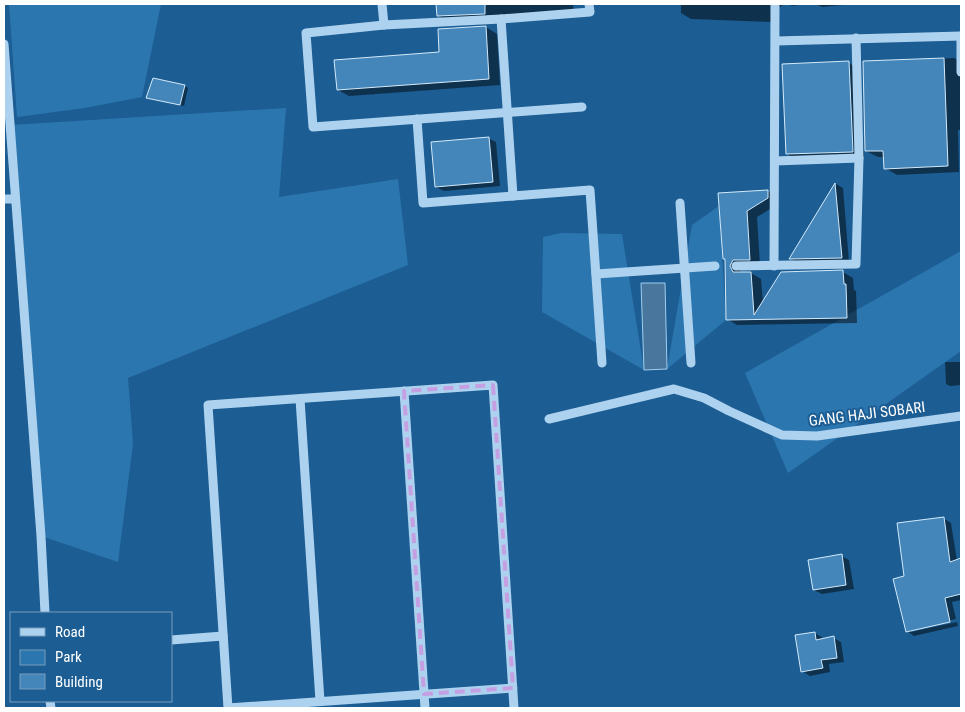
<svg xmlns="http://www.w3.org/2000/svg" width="965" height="712" font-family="'Roboto Condensed',sans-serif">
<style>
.green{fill:#2c76af}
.water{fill:#48769c;stroke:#a1cff1}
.shadow{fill:#0007}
.building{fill:#4486ba;stroke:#d4eafa}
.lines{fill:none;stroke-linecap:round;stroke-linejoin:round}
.minor{stroke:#add2ef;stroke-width:9}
.marked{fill:none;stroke:#c4a0e2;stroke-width:4;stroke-dasharray:10 6;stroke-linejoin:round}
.labels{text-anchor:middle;stroke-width:4;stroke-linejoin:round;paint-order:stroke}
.street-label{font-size:15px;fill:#fff;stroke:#1c5d93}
</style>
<rect width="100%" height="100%" fill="#1c5d93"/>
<g class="green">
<path d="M 9,4 L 161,4 L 142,97 L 85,108 L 17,117 Z"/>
<path d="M 286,108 L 279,197 L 398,179 L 408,265 L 128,378 L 133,444 L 118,562 L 41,536 L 10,125 Z"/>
<path d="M 719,206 L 726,320 L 667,369 L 692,225 Z"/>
<path d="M 561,233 L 622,234 L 644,370 L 542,312 L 543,237 Z"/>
<path d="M 961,251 L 961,351 L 788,473 L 745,373 Z"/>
</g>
<path class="water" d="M 665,283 L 667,369 L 644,370 L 641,283 Z"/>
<g class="shadow">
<path d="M 438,4 L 573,4 L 574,13 L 449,22 L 438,15 Z"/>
<path d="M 681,4 L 784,4 L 780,7 L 773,8 L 772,22 L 691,19 L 681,13 Z"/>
<path d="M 788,4 L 805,4 L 792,6 Z"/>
<path d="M 816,4 L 854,4 L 822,7 Z"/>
<path d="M 486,27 L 497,34 L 500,85 L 349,96 L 338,90 L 440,53 Z"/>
<path d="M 954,58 L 961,62 L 961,130 L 958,130 L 959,172 L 897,175 L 885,168 L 885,157 L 878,157 L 866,151 L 864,62 Z"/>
<path d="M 849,63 L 860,70 L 864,158 L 799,160 L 787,154 Z"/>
<path d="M 185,86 L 188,88 L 184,106 L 147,97 Z"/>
<path d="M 488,138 L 496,142 L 500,186 L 444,191 L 436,187 Z"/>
<path d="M 836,184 L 843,188 L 849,262 L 798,263 L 790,258 Z"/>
<path d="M 768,191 L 778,197 L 778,204 L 757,217 L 760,265 L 744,266 L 739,273 L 751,273 L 761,279 L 763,303 L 843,272 L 853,278 L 854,290 L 856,291 L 857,323 L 737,325 L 727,319 L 726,260 L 724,258 L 719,194 Z"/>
<path d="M 945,362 L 961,362 L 961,385 L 950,386 L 946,384 Z"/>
<path d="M 943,518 L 951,523 L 957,561 L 961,560 L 961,600 L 952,602 L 956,619 L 911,629 L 911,632 L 957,622 L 958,626 L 914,636 L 907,631 Z"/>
<path d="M 841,556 L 849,560 L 854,589 L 822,594 L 814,590 Z"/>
<path d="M 815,633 L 823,638 L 823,640 L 833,638 L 841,642 L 844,662 L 829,664 L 830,672 L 810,676 L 802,671 Z"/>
</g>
<g class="building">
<path d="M 436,4 L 485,4 L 485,14 L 437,16 Z"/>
<path d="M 486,26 L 489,79 L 337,90 L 334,60 L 439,52 L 438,29 Z"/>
<path d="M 944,58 L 948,166 L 884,169 L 883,151 L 865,151 L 863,61 Z"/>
<path d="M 849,61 L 853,152 L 786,154 L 782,64 Z"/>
<path d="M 153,78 L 185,85 L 180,105 L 146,98 Z"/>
<path d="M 489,137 L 493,182 L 435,187 L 431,142 Z"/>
<path d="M 835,183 L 842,258 L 789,259 Z"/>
<path d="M 768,190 L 768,198 L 747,211 L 750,260 L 733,260 L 730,266 L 733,272 L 751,272 L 754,315 L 781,272 L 843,270 L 844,284 L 846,284 L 847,318 L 726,320 L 725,259 L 723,259 L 718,193 Z"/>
<path d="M 944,517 L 950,562 L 961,558 L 961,594 L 945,598 L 950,622 L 906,632 L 893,579 L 904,576 L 897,523 Z"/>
<path d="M 842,554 L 846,585 L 813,590 L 808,560 Z"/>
<path d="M 815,632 L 816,640 L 834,636 L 837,658 L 821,660 L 823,668 L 801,672 L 795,635 Z"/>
</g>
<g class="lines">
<g class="minor">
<path d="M 382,4 L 384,25 L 501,19 L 513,196 L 423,203 L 417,119"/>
<path d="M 501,19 L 590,12 L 589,4"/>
<path d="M 384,25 L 306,33 L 313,127 L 582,107"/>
<path d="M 961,36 L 961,72"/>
<path d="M 776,41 L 961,36"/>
<path d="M 4,44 L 41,536 L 45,613"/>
<path d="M 775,161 L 859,158"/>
<path d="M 513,196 L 590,190 L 602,363"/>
<path d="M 4,199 L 15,199"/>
<path d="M 680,203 L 691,363"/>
<path d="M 736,266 L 856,264 L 859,158 L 856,38"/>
<path d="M 774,266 L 775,4"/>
<path d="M 596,274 L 715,266"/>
<path d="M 404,391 L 425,708"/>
<path d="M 300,399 L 320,701"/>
<path d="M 549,419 L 674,389 L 704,398 L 729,411 L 782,435 L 817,436 L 961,416"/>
<path d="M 171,640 L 223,636"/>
<path d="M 513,688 L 228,708 L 208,405 L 493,385 L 514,708"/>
<path d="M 50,701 L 51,708"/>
</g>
</g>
<path class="marked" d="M 493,385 L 513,688 L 424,694 L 404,391 Z"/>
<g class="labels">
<g class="street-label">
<text transform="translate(867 414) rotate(-7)" y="5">GANG HAJI SOBARI</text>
</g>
</g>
<rect width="965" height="712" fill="none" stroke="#ffffff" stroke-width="10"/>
<rect x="10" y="612" width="162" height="90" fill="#1c5d93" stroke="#779ebe"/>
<rect x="20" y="628" width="25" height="8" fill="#add2ef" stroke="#779ebe"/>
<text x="55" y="637" font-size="15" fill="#ffffff">Road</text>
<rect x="20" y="650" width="25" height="15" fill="#2c76af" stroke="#779ebe"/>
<text x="55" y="662" font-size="15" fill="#ffffff">Park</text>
<rect x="20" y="674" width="25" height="15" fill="#4486ba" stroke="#779ebe"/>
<text x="55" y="687" font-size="15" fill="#ffffff">Building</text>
</svg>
